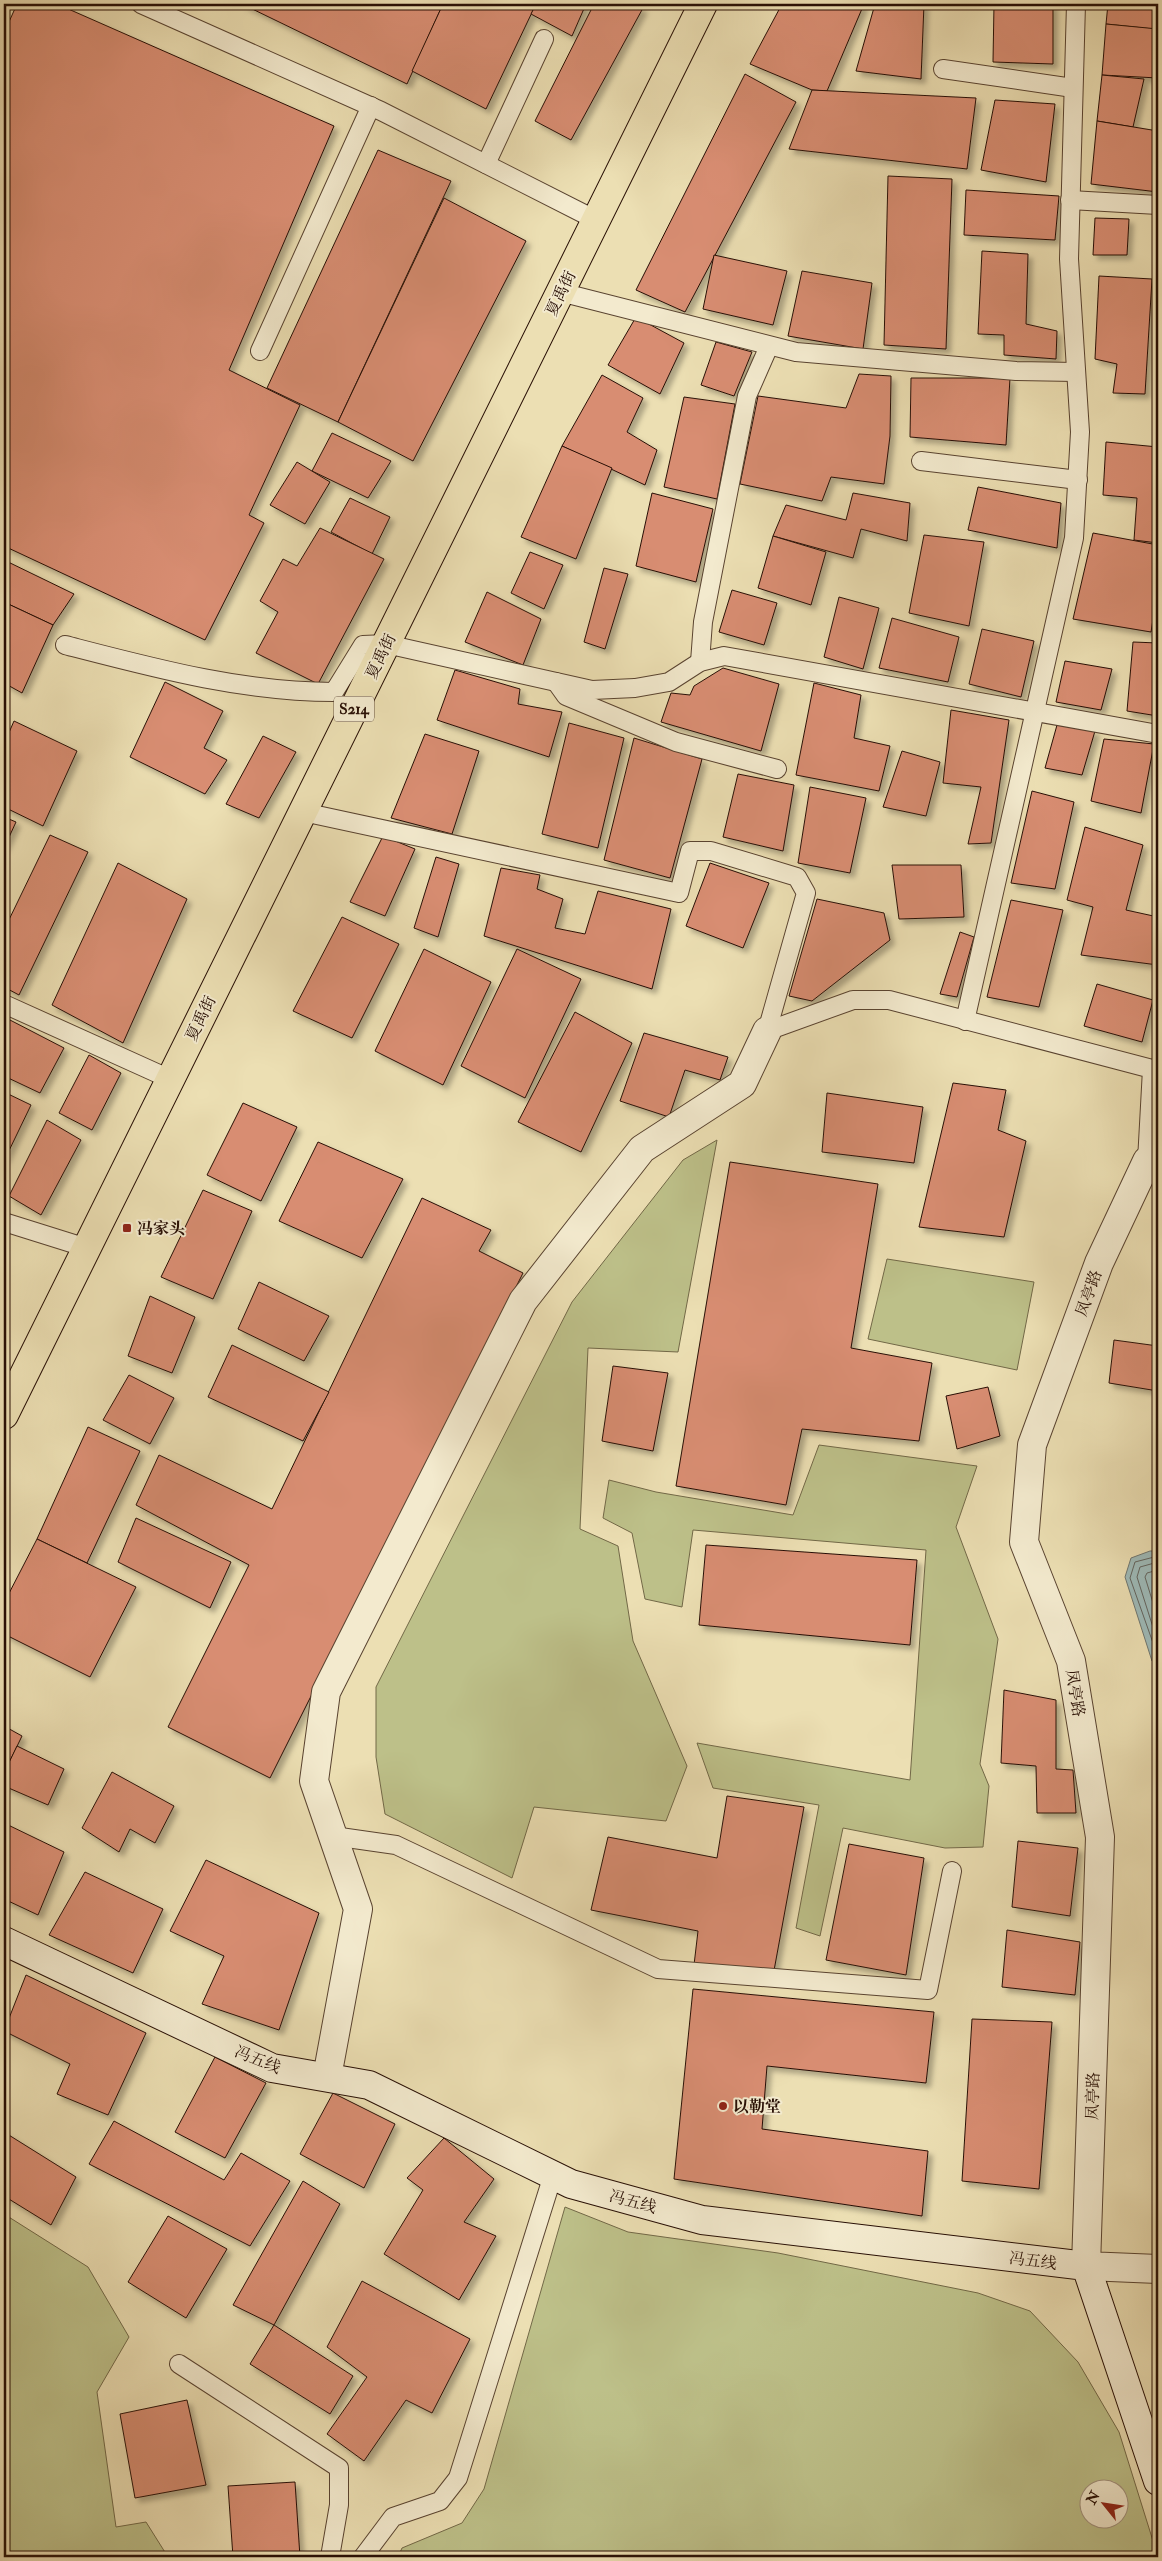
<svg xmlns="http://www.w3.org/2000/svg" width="1162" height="2561" font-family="'IM FELL Double Pica','Noto Serif SC',serif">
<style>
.green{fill:#bdc089;stroke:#726847;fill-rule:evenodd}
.water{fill:#9ebab8;stroke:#6f7670}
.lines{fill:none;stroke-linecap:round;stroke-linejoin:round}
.shore{stroke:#63645e;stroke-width:1}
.building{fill:#d88d72;stroke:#280f05;filter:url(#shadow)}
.lane-casing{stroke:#594330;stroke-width:20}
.street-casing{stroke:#594330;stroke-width:30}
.secondary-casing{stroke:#280f05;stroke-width:30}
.primary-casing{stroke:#280f05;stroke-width:30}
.lane{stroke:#f3eace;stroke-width:18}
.street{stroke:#f3eace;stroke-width:28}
.secondary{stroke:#f3eace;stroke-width:28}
.primary{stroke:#ecdfb3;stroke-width:28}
.poi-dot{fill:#8f2418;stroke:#f3eace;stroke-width:2}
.labels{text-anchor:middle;stroke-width:4;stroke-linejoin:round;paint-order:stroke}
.shield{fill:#f3eace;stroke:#655141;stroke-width:1}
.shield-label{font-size:15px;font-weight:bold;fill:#280f05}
.street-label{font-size:16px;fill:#280f05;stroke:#f3eace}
.poi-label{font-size:16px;font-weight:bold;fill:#280f05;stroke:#f3eace;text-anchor:start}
</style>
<defs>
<filter id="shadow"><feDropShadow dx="4.5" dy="4.5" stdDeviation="2.5" flood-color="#0004"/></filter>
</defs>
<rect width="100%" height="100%" fill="#ecdfb3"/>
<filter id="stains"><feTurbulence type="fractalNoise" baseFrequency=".004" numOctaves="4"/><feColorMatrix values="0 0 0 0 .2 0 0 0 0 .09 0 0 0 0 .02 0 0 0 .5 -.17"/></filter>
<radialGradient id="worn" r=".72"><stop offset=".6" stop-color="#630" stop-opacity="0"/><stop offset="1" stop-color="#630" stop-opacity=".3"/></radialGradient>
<g class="green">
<path d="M 717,1140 L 678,1352 L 588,1348 L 580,1529 L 618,1546 L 633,1641 L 687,1766 L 666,1821 L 534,1807 L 512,1878 L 385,1814 L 376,1757 L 376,1687 L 572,1302 L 683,1160 Z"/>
<path d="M 887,1259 L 1034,1282 L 1017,1370 L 868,1339 Z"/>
<path d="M 819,1445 L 977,1466 L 956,1527 L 998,1639 L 980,1764 L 989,1786 L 983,1847 L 945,1848 L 843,1828 L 820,1936 L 796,1928 L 819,1805 L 713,1788 L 697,1743 L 910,1780 L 926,1550 L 693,1530 L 682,1607 L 645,1599 L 632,1533 L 603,1518 L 609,1480 L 656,1492 L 793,1515 Z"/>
<path d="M 565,2207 L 628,2232 L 778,2253 L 978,2293 L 1030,2311 L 1078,2362 L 1119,2432 L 1158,2557 L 398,2557 L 402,2548 L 462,2523 L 484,2489 ZM 1120,2488 L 1120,2518 L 1090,2518 L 1090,2488 Z"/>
<path d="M 4,2214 L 88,2267 L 129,2337 L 97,2392 L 116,2527 L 146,2522 L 168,2557 L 4,2557 Z"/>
</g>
<path class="water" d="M 1150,1551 L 1158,1551 L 1158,1662 L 1152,1661 L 1125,1577 L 1131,1558 Z"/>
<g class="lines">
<g class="shore">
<path d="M 1158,1556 L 1135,1562 L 1130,1578 L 1158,1657"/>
<path d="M 1158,1562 L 1140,1567 L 1137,1577 L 1158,1643"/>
<path d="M 1158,1570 L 1147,1573 L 1145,1577 L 1158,1619"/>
</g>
</g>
<g class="building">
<path d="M 17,4 L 57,4 L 334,126 L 229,370 L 300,405 L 249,515 L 264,523 L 205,640 L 4,546 L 4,33 Z"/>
<path d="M 242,4 L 443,4 L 407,84 Z"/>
<path d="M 443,4 L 536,4 L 486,109 L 412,71 Z"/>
<path d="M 536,4 L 586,4 L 572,36 L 531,14 Z"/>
<path d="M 594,4 L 632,4 L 643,8 L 571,140 L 535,121 Z"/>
<path d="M 782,4 L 864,4 L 827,91 L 812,90 L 750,64 Z"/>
<path d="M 875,4 L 924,4 L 921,79 L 856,71 Z"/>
<path d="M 994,4 L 1053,4 L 1053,64 L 993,62 Z"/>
<path d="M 1108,4 L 1154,4 L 1153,29 L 1106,24 Z"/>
<path d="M 1106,24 L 1158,29 L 1158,78 L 1102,75 Z"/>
<path d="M 745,74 L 796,102 L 685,312 L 636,290 Z"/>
<path d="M 1102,75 L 1144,79 L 1133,127 L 1097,121 Z"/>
<path d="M 812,90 L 976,98 L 967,169 L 789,149 Z"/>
<path d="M 995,100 L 1055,104 L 1046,182 L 981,170 Z"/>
<path d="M 1097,121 L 1158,131 L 1158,192 L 1091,184 Z"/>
<path d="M 378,150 L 451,181 L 338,422 L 267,388 Z"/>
<path d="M 888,176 L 952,179 L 946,349 L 884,345 Z"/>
<path d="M 966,190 L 1059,196 L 1055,240 L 964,235 Z"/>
<path d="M 444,198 L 526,241 L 413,461 L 338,422 Z"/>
<path d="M 1095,218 L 1129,219 L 1127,255 L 1093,255 Z"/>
<path d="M 982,251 L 1028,254 L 1026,324 L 1057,331 L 1056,359 L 1004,355 L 1004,335 L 978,334 Z"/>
<path d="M 714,255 L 787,271 L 773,325 L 703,309 Z"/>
<path d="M 802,271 L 872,283 L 863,349 L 788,336 Z"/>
<path d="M 1099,276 L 1152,279 L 1145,394 L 1113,393 L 1117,364 L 1095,359 Z"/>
<path d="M 636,317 L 684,343 L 660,394 L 608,365 Z"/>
<path d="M 716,342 L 752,352 L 734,396 L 701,385 Z"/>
<path d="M 859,374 L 891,376 L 890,436 L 884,484 L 831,477 L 822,501 L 740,484 L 758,396 L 846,408 Z"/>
<path d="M 602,375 L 643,398 L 627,432 L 657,450 L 645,485 L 562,446 Z"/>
<path d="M 911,378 L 1010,378 L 1006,445 L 910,437 Z"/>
<path d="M 684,397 L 735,404 L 717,499 L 664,487 Z"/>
<path d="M 332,433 L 391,461 L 368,498 L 312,471 Z"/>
<path d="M 1106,442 L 1158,447 L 1158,543 L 1134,540 L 1137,498 L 1103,495 Z"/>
<path d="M 562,446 L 612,468 L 576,559 L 521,537 Z"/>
<path d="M 297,462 L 330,482 L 305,524 L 270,505 Z"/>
<path d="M 978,487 L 1061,503 L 1057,548 L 968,530 Z"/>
<path d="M 652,493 L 713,509 L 696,582 L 636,566 Z"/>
<path d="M 853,493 L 910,503 L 907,541 L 861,529 L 853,558 L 773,536 L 786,505 L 846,520 Z"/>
<path d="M 350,498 L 390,517 L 372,554 L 331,532 Z"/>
<path d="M 320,528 L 384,559 L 318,684 L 256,653 L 278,612 L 260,601 L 283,559 L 297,566 Z"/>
<path d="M 1093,533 L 1158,545 L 1158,588 L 1151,632 L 1073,619 Z"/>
<path d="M 924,535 L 984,542 L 969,626 L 909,613 Z"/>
<path d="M 773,536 L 826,552 L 811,605 L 758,588 Z"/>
<path d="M 530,552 L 563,565 L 544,609 L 511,593 Z"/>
<path d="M 4,560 L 74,594 L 53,625 L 4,602 Z"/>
<path d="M 604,568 L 628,574 L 605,649 L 584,642 Z"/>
<path d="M 732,590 L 777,603 L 764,645 L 719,632 Z"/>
<path d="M 487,592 L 541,619 L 523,665 L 465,642 Z"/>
<path d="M 839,597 L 879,608 L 863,669 L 824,657 Z"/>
<path d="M 4,602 L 53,625 L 22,693 L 4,683 Z"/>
<path d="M 892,618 L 959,637 L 948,682 L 879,668 Z"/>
<path d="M 982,629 L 1034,641 L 1021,697 L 969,684 Z"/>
<path d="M 1133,642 L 1158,643 L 1158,716 L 1127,711 Z"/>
<path d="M 1065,661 L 1112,669 L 1101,710 L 1056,702 Z"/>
<path d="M 723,668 L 779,684 L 761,751 L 661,722 L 671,693 L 690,695 L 694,686 Z"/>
<path d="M 455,670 L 520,689 L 518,704 L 562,712 L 549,757 L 437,720 Z"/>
<path d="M 165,682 L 223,711 L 204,748 L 227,760 L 205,794 L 130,757 Z"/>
<path d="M 814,683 L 861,695 L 854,738 L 890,746 L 879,791 L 796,775 Z"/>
<path d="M 951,710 L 1009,720 L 991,843 L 968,844 L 981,787 L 943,783 Z"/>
<path d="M 14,721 L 77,751 L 43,826 L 4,807 L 4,744 Z"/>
<path d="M 569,723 L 624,738 L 598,848 L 542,834 Z"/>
<path d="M 1057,725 L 1095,731 L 1082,775 L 1045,768 Z"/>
<path d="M 425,734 L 479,751 L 452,834 L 391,818 Z"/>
<path d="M 263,736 L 296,752 L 259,818 L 226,804 Z"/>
<path d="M 634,738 L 702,759 L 670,878 L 604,860 Z"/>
<path d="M 1104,739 L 1154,744 L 1141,813 L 1091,801 Z"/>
<path d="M 902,751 L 940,762 L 926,816 L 883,807 Z"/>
<path d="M 738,774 L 794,785 L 783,851 L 723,837 Z"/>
<path d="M 810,787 L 866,798 L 850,873 L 798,863 Z"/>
<path d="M 1032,791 L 1074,802 L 1055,889 L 1011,883 Z"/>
<path d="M 4,817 L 16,822 L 4,848 Z"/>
<path d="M 1085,827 L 1143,845 L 1126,910 L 1158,917 L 1158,965 L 1081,955 L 1093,907 L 1067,900 Z"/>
<path d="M 50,835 L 88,852 L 19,995 L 4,987 L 4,930 Z"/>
<path d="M 383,836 L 415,849 L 385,916 L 350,902 Z"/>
<path d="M 436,857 L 459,864 L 438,937 L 414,928 Z"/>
<path d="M 118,863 L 187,899 L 123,1043 L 52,1005 Z"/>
<path d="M 710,863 L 769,883 L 743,948 L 686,926 Z"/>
<path d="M 892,865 L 961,865 L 964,917 L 899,919 Z"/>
<path d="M 501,868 L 540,875 L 537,889 L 563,899 L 555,928 L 585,934 L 598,891 L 671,909 L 652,989 L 484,936 Z"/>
<path d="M 817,899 L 884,913 L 890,940 L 812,1001 L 789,996 Z"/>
<path d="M 1011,900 L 1063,910 L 1039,1007 L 987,997 Z"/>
<path d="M 342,917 L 399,944 L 352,1038 L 293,1011 Z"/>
<path d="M 960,932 L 974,937 L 957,997 L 940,994 Z"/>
<path d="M 424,949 L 491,982 L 443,1085 L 375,1051 Z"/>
<path d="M 517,949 L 581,979 L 525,1098 L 461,1066 Z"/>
<path d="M 1097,984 L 1153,1000 L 1142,1042 L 1084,1026 Z"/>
<path d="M 575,1012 L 632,1043 L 581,1152 L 518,1122 Z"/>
<path d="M 10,1020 L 64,1048 L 40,1093 L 4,1076 L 4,1032 Z"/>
<path d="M 644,1033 L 728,1057 L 720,1080 L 685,1070 L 669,1117 L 620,1101 Z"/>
<path d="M 89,1055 L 121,1073 L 92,1130 L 59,1113 Z"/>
<path d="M 953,1083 L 1006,1090 L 998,1130 L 1026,1141 L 1004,1237 L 919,1227 Z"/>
<path d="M 4,1092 L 31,1105 L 4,1161 Z"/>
<path d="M 827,1093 L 923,1107 L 914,1163 L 822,1152 Z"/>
<path d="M 243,1103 L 297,1127 L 261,1201 L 207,1175 Z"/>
<path d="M 47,1120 L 81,1140 L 41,1215 L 9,1196 Z"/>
<path d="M 318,1142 L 403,1179 L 362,1258 L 279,1221 Z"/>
<path d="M 730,1162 L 878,1184 L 851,1348 L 932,1363 L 919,1441 L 802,1429 L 786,1505 L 676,1486 Z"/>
<path d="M 203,1190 L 252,1211 L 213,1299 L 161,1277 Z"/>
<path d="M 422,1198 L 491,1230 L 479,1251 L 523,1273 L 270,1778 L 168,1727 L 249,1565 L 136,1505 L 159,1455 L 272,1509 Z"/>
<path d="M 259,1282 L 329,1316 L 304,1361 L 238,1329 Z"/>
<path d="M 150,1296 L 195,1317 L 172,1373 L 128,1356 Z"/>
<path d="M 1114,1340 L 1158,1346 L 1158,1391 L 1109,1383 Z"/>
<path d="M 232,1345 L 329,1392 L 303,1441 L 208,1397 Z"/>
<path d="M 613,1366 L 668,1373 L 653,1451 L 602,1441 Z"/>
<path d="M 129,1375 L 174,1398 L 150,1444 L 103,1420 Z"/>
<path d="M 988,1387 L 1000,1436 L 957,1449 L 946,1396 Z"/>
<path d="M 88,1427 L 140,1451 L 87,1563 L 37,1539 Z"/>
<path d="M 136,1518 L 231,1562 L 210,1608 L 118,1562 Z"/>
<path d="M 37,1539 L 136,1587 L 90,1677 L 4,1634 L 4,1603 Z"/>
<path d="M 706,1545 L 917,1560 L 910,1645 L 699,1625 Z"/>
<path d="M 1004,1690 L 1056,1700 L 1056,1769 L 1073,1770 L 1076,1813 L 1037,1813 L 1036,1766 L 1001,1763 Z"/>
<path d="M 4,1726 L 22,1736 L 4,1773 Z"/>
<path d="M 17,1746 L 64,1769 L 48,1805 L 4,1786 L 4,1773 Z"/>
<path d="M 112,1772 L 174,1806 L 155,1843 L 130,1829 L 119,1852 L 82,1828 Z"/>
<path d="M 727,1796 L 804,1807 L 773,1976 L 694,1965 L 698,1931 L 591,1910 L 608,1837 L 717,1858 Z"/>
<path d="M 4,1823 L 64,1852 L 38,1915 L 4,1899 Z"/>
<path d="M 1018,1841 L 1078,1848 L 1070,1916 L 1012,1907 Z"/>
<path d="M 849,1844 L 924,1858 L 906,1975 L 826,1960 Z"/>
<path d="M 206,1860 L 319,1913 L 279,2030 L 202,2004 L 224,1956 L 170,1931 Z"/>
<path d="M 85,1872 L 163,1909 L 133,1973 L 49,1935 Z"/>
<path d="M 1007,1930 L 1080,1942 L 1075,1995 L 1002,1987 Z"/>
<path d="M 26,1975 L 146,2033 L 108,2115 L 57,2094 L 70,2064 L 4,2031 Z"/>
<path d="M 693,1989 L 934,2012 L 926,2083 L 767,2066 L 762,2129 L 928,2151 L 922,2216 L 674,2179 Z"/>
<path d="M 972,2019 L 1052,2022 L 1039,2189 L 962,2181 Z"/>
<path d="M 215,2057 L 266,2083 L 225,2158 L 175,2132 Z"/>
<path d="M 333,2093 L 395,2124 L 364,2188 L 300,2154 Z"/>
<path d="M 114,2121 L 224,2180 L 241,2153 L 290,2181 L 250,2246 L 89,2164 Z"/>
<path d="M 4,2132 L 76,2177 L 51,2225 L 4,2196 Z"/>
<path d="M 444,2138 L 494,2179 L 464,2222 L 496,2236 L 459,2300 L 384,2254 L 423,2190 L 407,2178 Z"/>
<path d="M 303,2181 L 340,2204 L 274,2325 L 233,2305 Z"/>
<path d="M 168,2216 L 227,2249 L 186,2318 L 128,2282 Z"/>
<path d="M 362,2281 L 470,2339 L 432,2413 L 406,2400 L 364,2461 L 327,2434 L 367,2377 L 327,2347 Z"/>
<path d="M 274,2325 L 353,2376 L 330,2414 L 250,2364 Z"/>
<path d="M 187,2400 L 206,2485 L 135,2498 L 120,2414 Z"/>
<path d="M 295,2482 L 300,2557 L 233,2557 L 228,2486 Z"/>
</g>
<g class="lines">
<g class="lane-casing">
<g id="lane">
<path d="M 141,4 L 381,111 L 596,220"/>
<path d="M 943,69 L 1073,88"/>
<path d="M 486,164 L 544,39"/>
<path d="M 1070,200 L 1158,205"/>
<path d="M 560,292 L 796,352 L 1016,371 L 1076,372"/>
<path d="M 260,351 L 371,106"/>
<path d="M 921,461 L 1078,480"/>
<path d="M 65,645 C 154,668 242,692 334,692 L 363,645 L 386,644 L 592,690 L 635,688 L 669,682 L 700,662 L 724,656 L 1158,734"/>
<path d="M 700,662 L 703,622 L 747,396 L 769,346"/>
<path d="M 556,682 L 566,696 L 676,742 L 777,769"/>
<path d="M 303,812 L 679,893 L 690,851 L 711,851 L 797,877 L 806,893 L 767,1031"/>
<path d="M 4,1004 L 170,1079"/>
<path d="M 965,1021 L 1074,538 L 1080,432 L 1069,259 L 1076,4"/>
<path d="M 767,1031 L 853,1000 L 889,1000 L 1152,1069 L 1147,1161"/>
<path d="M 4,1222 L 87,1248"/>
<path d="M 333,1836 L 396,1845 L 658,1969 L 928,1990 L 952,1871"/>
<path d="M 179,2364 L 339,2468 L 339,2505 L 330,2557"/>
<path d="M 363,2557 L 393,2517 L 440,2501 L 458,2478 L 553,2175"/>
</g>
</g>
<g class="street-casing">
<g id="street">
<path d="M 1158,1160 L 1147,1161 L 1099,1263 L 1032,1445 L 1024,1542 L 1071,1661 L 1100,1837 L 1086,2266 L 1158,2269"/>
<path d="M 327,2077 L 358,1909 L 314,1781 L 326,1692 L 523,1301 L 642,1149 L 742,1084 L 767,1031"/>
</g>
</g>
<g class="secondary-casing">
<path id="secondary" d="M 4,1941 L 272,2068 L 369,2085 L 571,2184 L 702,2220 L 1086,2266 L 1158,2481"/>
</g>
<g class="primary-casing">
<path id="primary" d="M 4,1415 L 703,4"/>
</g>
<use href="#lane" class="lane"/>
<use href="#street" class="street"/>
<use href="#secondary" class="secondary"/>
<use href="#primary" class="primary"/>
</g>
<g class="poi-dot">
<rect x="122" y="1223" width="10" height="10" rx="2.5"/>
<circle cx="723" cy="2106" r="5"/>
</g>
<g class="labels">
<rect class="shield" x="334" y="696.5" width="40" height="25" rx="4"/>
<g class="shield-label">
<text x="354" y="714">S214</text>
</g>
<g class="street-label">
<text transform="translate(560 293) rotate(-64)" y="6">夏禹街</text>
<text transform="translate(380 656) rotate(-64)" y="6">夏禹街</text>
<text transform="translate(200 1018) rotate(-64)" y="6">夏禹街</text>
<text transform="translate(1088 1293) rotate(-70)" y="6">凤亭路</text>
<text transform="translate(1076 1693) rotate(81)" y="6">凤亭路</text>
<text transform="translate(258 2059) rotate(22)" y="6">冯五线</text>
<text transform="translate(1092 2096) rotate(-88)" y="6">凤亭路</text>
<text transform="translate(633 2201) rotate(15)" y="6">冯五线</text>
<text transform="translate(1033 2260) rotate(7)" y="6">冯五线</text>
</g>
<g class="poi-label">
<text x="137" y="1234">冯家头</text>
<text x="733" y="2112">以勒堂</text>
</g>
</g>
<rect width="1162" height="2561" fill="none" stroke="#ecdfb3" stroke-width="20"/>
<rect x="5" y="5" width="1152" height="2551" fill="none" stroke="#280f05" stroke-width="2.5"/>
<rect x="10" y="10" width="1142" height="2541" fill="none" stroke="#280f05"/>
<g transform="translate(1104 2504) rotate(300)"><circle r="24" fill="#f3eace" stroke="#a2927e"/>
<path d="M0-4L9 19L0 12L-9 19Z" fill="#8f2418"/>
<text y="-8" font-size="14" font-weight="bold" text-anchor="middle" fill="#280f05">N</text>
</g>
<rect width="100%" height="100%" filter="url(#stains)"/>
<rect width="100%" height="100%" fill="url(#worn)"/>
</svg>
